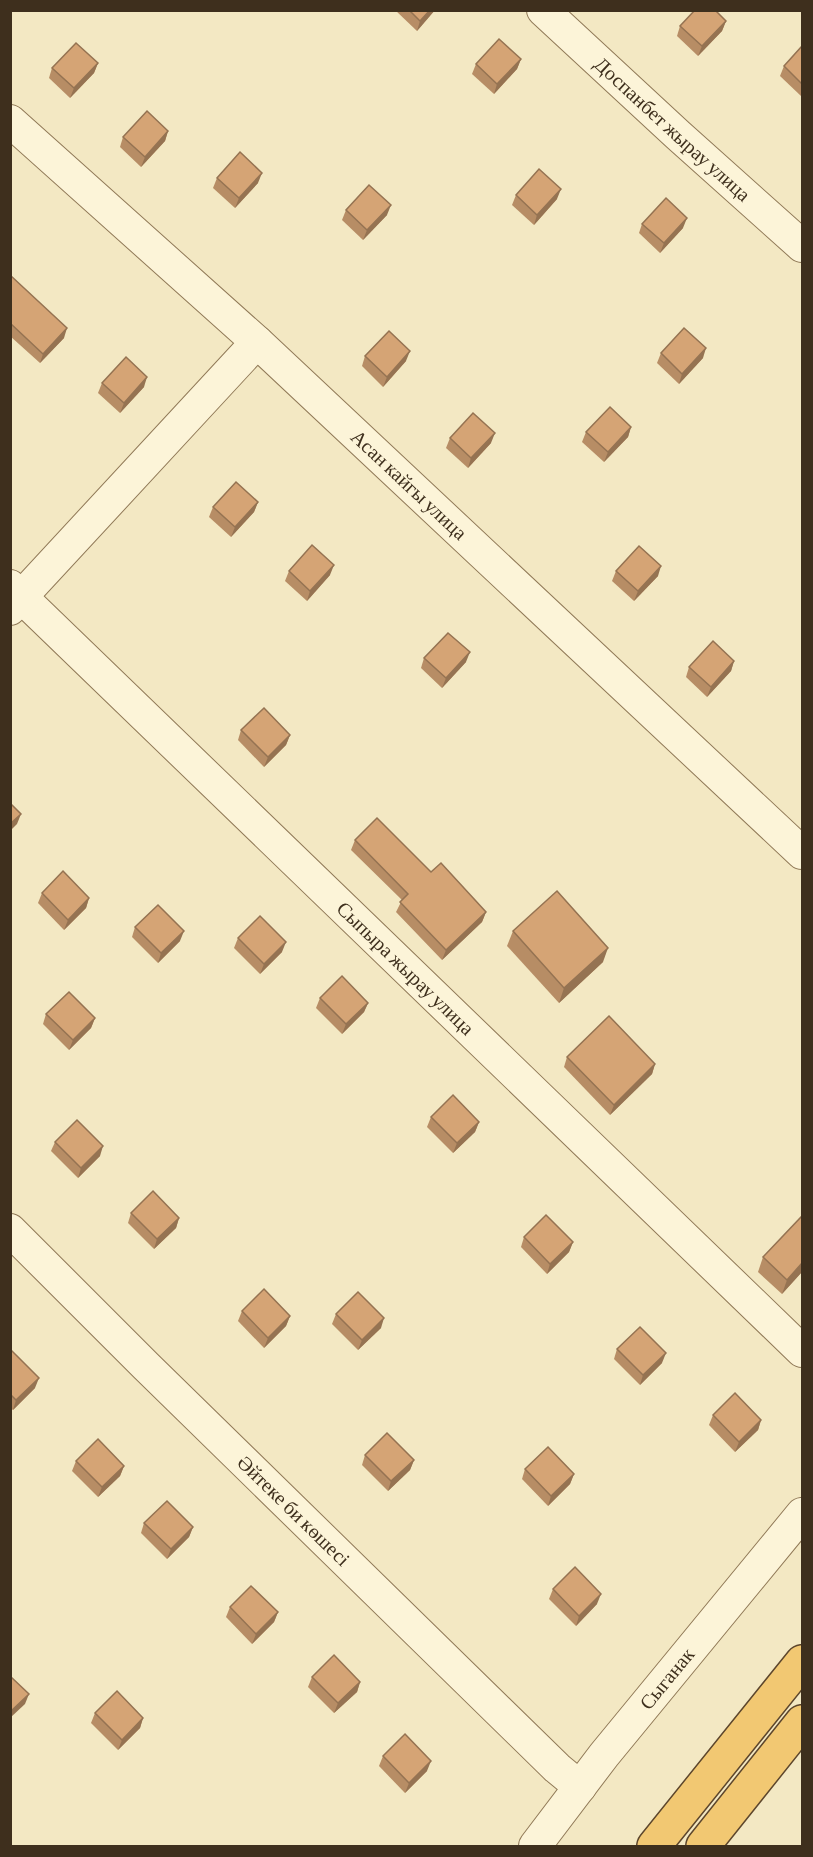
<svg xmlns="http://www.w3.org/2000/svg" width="813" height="1857" font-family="'Crimson Pro',serif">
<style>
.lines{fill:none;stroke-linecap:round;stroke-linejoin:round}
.minor-casing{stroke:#907957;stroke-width:34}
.trunk-casing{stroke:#5d462c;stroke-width:36}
.minor{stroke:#fcf4d8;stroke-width:32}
.trunk{stroke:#f2c872;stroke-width:33}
.wall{fill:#b78d65}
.shaded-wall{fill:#957352}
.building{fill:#d5a475;stroke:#957352;stroke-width:1.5}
.labels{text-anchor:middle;stroke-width:5;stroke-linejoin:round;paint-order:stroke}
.street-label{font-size:20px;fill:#3e2f1d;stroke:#f9f1d4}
</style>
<rect width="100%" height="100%" fill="#f3e8c3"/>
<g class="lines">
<g class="minor-casing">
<g id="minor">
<path id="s1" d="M 543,10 L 678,135 L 802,246"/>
<path id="s2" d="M 10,121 L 257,342 L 802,853"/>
<path id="s3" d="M 10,586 L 802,1351"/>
<path d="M 10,609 L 257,342"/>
<path id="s4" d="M 10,1230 L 146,1366 L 557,1768 L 580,1787"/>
<path id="s5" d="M 535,1846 L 604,1755 L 802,1514"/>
</g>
</g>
<g class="trunk-casing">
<g id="trunk">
<path d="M 654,1846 L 802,1662"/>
<path d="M 703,1846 L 802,1722"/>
</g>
</g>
<use href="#minor" class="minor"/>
<use href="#trunk" class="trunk"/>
</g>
<g class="wall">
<path d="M 395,10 L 435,10 L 417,31 Z"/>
<path d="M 726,21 L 722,31 L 698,56 L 677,36 L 680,26 Z"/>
<path d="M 802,46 L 802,95 L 801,96 L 780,76 L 784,66 Z"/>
<path d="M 521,59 L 517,69 L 494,94 L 472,74 L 476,64 Z"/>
<path d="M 98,63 L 94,73 L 70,98 L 49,78 L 52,68 Z"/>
<path d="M 168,131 L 165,141 L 141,167 L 120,147 L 123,137 Z"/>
<path d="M 217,178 L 258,183 L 235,208 L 213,188 Z"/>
<path d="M 516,195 L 557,199 L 534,225 L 512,205 Z"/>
<path d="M 346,210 L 387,215 L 363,240 L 342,220 Z"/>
<path d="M 642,224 L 683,228 L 660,253 L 639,233 Z"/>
<path d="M 10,275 L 64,338 L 40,363 L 10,336 Z"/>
<path d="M 661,353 L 703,358 L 679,384 L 657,363 Z"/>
<path d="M 365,356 L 406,361 L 383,387 L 362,366 Z"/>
<path d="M 102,383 L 144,387 L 120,413 L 98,393 Z"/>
<path d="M 631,427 L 628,437 L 604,462 L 582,442 L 586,432 Z"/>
<path d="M 450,438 L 491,443 L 468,468 L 446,448 Z"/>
<path d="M 258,502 L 254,512 L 231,537 L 209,517 L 213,507 Z"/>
<path d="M 289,571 L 330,575 L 307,601 L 285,581 Z"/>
<path d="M 616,571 L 658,576 L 634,601 L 612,581 Z"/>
<path d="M 424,658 L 466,662 L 442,688 L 421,668 Z"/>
<path d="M 734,661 L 731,671 L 707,697 L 686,677 L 689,667 Z"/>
<path d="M 241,730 L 290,735 L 286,745 L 264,767 L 238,740 Z"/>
<path d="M 355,840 L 431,872 L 486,912 L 482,922 L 442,960 L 396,912 L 402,900 L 351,850 Z"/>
<path d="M 42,893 L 89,898 L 86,908 L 64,930 L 38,903 Z"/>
<path d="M 135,927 L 180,941 L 158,963 L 132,937 Z"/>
<path d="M 513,931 L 603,962 L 559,1003 L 507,946 Z"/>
<path d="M 238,938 L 282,952 L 260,974 L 234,948 Z"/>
<path d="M 320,998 L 368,1003 L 364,1012 L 342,1034 L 316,1008 Z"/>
<path d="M 46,1014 L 95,1018 L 91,1028 L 69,1050 L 43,1024 Z"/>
<path d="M 567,1057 L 655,1064 L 652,1074 L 610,1115 L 564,1067 Z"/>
<path d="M 431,1117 L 479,1122 L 475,1132 L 453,1153 L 427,1127 Z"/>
<path d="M 55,1142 L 100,1156 L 78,1178 L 51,1151 Z"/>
<path d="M 131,1213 L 179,1218 L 176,1228 L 154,1249 L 128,1223 Z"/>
<path d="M 802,1216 L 802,1274 L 801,1273 L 782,1294 L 758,1272 L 763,1257 Z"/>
<path d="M 524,1237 L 573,1242 L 569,1252 L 547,1274 L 521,1247 Z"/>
<path d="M 242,1311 L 290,1316 L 286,1326 L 264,1348 L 238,1321 Z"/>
<path d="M 336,1314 L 381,1328 L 358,1350 L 332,1324 Z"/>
<path d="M 617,1349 L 662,1363 L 640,1385 L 614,1359 Z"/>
<path d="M 10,1353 L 35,1388 L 13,1410 L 10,1408 Z"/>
<path d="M 713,1415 L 761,1420 L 758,1430 L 735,1452 L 709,1425 Z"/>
<path d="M 365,1455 L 414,1460 L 410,1470 L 388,1491 L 362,1465 Z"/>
<path d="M 76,1461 L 124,1466 L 120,1476 L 98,1497 L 72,1471 Z"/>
<path d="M 525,1469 L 574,1474 L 570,1484 L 548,1506 L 522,1479 Z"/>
<path d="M 144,1523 L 193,1527 L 189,1537 L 167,1559 L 141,1533 Z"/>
<path d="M 553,1589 L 597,1604 L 576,1626 L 549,1599 Z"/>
<path d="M 230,1607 L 278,1612 L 274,1622 L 252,1644 L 226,1617 Z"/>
<path d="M 312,1677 L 360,1682 L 357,1692 L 334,1713 L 308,1687 Z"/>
<path d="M 95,1713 L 143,1718 L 140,1728 L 118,1750 L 91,1723 Z"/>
<path d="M 383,1756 L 427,1771 L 405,1793 L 379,1766 Z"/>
</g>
<g class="shaded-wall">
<path d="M 430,10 L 435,10 L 417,31 L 420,21 Z"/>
<path d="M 726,21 L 722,31 L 698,56 L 702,46 Z"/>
<path d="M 521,59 L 517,69 L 494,94 L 497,84 Z"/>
<path d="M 98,63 L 94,73 L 70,98 L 74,88 Z"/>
<path d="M 168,131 L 165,141 L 141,167 L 145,157 Z"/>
<path d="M 262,173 L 258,183 L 235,208 L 239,198 Z"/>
<path d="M 561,189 L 557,199 L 534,225 L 537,215 Z"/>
<path d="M 391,205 L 387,215 L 363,240 L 367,230 Z"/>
<path d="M 687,218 L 683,228 L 660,253 L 664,243 Z"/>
<path d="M 67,328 L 64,338 L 40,363 L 43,354 Z"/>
<path d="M 706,348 L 703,358 L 679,384 L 682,374 Z"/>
<path d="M 410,351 L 406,361 L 383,387 L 387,377 Z"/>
<path d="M 147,377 L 144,387 L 120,413 L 124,403 Z"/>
<path d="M 631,427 L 628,437 L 604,462 L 608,452 Z"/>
<path d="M 495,433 L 491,443 L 468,468 L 471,458 Z"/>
<path d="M 258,502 L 254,512 L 231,537 L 235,527 Z"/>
<path d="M 334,565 L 330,575 L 307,601 L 310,591 Z"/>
<path d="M 661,566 L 658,576 L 634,601 L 638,591 Z"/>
<path d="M 470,652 L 466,662 L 442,688 L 446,678 Z"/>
<path d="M 734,661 L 731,671 L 707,697 L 711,687 Z"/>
<path d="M 290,735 L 286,745 L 264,767 L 268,757 Z"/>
<path d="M 21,814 L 17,824 L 10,831 L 10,824 Z"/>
<path d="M 89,898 L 86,908 L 64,930 L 68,920 Z"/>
<path d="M 486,912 L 482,922 L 442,960 L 446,950 Z"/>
<path d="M 184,931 L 180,941 L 158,963 L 161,953 Z"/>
<path d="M 286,942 L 282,952 L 260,974 L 264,964 Z"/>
<path d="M 608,948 L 603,962 L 559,1003 L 564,988 Z"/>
<path d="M 368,1003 L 364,1012 L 342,1034 L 346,1024 Z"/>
<path d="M 95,1018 L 91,1028 L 69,1050 L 73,1040 Z"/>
<path d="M 655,1064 L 652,1074 L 610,1115 L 614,1105 Z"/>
<path d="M 479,1122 L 475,1132 L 453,1153 L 457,1143 Z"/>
<path d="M 103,1146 L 100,1156 L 78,1178 L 81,1168 Z"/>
<path d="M 179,1218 L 176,1228 L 154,1249 L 157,1239 Z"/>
<path d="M 573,1242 L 569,1252 L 547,1274 L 550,1264 Z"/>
<path d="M 802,1263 L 801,1273 L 782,1294 L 787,1280 Z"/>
<path d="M 290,1316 L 286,1326 L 264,1348 L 268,1338 Z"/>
<path d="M 384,1318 L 381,1328 L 358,1350 L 362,1340 Z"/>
<path d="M 666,1353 L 662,1363 L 640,1385 L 643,1375 Z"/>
<path d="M 39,1378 L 35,1388 L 13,1410 L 16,1400 Z"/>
<path d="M 761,1420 L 758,1430 L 735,1452 L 739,1442 Z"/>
<path d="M 414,1460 L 410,1470 L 388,1491 L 391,1481 Z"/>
<path d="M 124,1466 L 120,1476 L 98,1497 L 102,1487 Z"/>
<path d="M 574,1474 L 570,1484 L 548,1506 L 551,1496 Z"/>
<path d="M 193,1527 L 189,1537 L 167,1559 L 171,1549 Z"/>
<path d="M 601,1594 L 597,1604 L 576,1626 L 579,1616 Z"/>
<path d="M 278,1612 L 274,1622 L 252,1644 L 256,1634 Z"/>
<path d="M 360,1682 L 357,1692 L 334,1713 L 338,1703 Z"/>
<path d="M 29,1694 L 25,1704 L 10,1718 L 10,1712 Z"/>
<path d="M 143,1718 L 140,1728 L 118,1750 L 122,1740 Z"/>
<path d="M 431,1761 L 427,1771 L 405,1793 L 409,1783 Z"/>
</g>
<g class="building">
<path d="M 409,10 L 430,10 L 420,21 Z"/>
<path d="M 695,10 L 715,10 L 726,21 L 702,46 L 680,26 Z"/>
<path d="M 499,39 L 521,59 L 497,84 L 476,64 Z"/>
<path d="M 76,43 L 98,63 L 74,88 L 52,68 Z"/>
<path d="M 802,46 L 802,84 L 784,66 Z"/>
<path d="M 147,111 L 168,131 L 145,157 L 123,137 Z"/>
<path d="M 240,152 L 262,173 L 239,198 L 217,178 Z"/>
<path d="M 539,169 L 561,189 L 537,215 L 516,195 Z"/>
<path d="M 369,185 L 391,205 L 367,230 L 346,210 Z"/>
<path d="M 666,198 L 687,218 L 664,243 L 642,224 Z"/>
<path d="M 10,275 L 67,328 L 43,354 L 10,323 Z"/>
<path d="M 684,328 L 706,348 L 682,374 L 661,353 Z"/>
<path d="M 389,331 L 410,351 L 387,377 L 365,356 Z"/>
<path d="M 126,357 L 147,377 L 124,403 L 102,383 Z"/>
<path d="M 610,407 L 631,427 L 608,452 L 586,432 Z"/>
<path d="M 473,413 L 495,433 L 471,458 L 450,438 Z"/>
<path d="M 236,482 L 258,502 L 235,527 L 213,507 Z"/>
<path d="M 312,545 L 334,565 L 310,591 L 289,571 Z"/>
<path d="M 639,546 L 661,566 L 638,591 L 616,571 Z"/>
<path d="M 448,633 L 470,652 L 446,678 L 424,658 Z"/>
<path d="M 713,641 L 734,661 L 711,687 L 689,667 Z"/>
<path d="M 264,708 L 290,735 L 268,757 L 241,730 Z"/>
<path d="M 10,803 L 21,814 L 10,824 Z"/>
<path d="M 377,818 L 431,872 L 441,863 L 486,912 L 446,950 L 400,902 L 408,894 L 355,840 Z"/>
<path d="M 63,871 L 89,898 L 68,920 L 42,893 Z"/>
<path d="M 557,891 L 608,948 L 564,988 L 513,931 Z"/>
<path d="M 158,905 L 184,931 L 161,953 L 135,927 Z"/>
<path d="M 260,916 L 286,942 L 264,964 L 238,938 Z"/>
<path d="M 342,976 L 368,1003 L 346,1024 L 320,998 Z"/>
<path d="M 69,992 L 95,1018 L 73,1040 L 46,1014 Z"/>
<path d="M 609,1016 L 655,1064 L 614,1105 L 567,1057 Z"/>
<path d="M 453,1095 L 479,1122 L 457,1143 L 431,1117 Z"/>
<path d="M 77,1120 L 103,1146 L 81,1168 L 55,1142 Z"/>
<path d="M 153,1191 L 179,1218 L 157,1239 L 131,1213 Z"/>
<path d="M 546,1215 L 573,1242 L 550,1264 L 524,1237 Z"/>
<path d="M 802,1216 L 802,1263 L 787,1280 L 763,1257 Z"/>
<path d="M 264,1289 L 290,1316 L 268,1338 L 242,1311 Z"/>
<path d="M 358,1292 L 384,1318 L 362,1340 L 336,1314 Z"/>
<path d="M 640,1327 L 666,1353 L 643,1375 L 617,1349 Z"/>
<path d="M 12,1351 L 39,1378 L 16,1400 L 10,1394 L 10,1353 Z"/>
<path d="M 735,1393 L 761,1420 L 739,1442 L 713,1415 Z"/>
<path d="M 387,1433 L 414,1460 L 391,1481 L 365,1455 Z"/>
<path d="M 98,1439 L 124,1466 L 102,1487 L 76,1461 Z"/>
<path d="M 548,1447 L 574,1474 L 551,1496 L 525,1469 Z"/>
<path d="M 167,1501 L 193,1527 L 171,1549 L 144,1523 Z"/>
<path d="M 575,1567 L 601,1594 L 579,1616 L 553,1589 Z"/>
<path d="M 251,1586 L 278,1612 L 256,1634 L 230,1607 Z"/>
<path d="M 334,1655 L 360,1682 L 338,1703 L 312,1677 Z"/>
<path d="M 10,1676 L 29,1694 L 10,1712 Z"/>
<path d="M 117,1691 L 143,1718 L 122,1740 L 95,1713 Z"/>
<path d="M 405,1734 L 431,1761 L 409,1783 L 383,1756 Z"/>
</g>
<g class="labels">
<g class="street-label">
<text dy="7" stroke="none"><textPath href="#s1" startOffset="176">Доспанбет жырау улица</textPath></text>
<text dy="7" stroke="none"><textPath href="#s2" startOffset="540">Асан кайгы улица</textPath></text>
<text dy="7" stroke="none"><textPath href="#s3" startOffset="550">Сыпыра жырау улица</textPath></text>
<text dy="7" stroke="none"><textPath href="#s4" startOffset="399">Әйтеке би көшесі</textPath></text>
<text dy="7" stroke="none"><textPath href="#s5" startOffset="213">Сыганак</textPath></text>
</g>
</g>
<rect width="813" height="1857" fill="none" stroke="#3e2f1d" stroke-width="24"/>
</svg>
